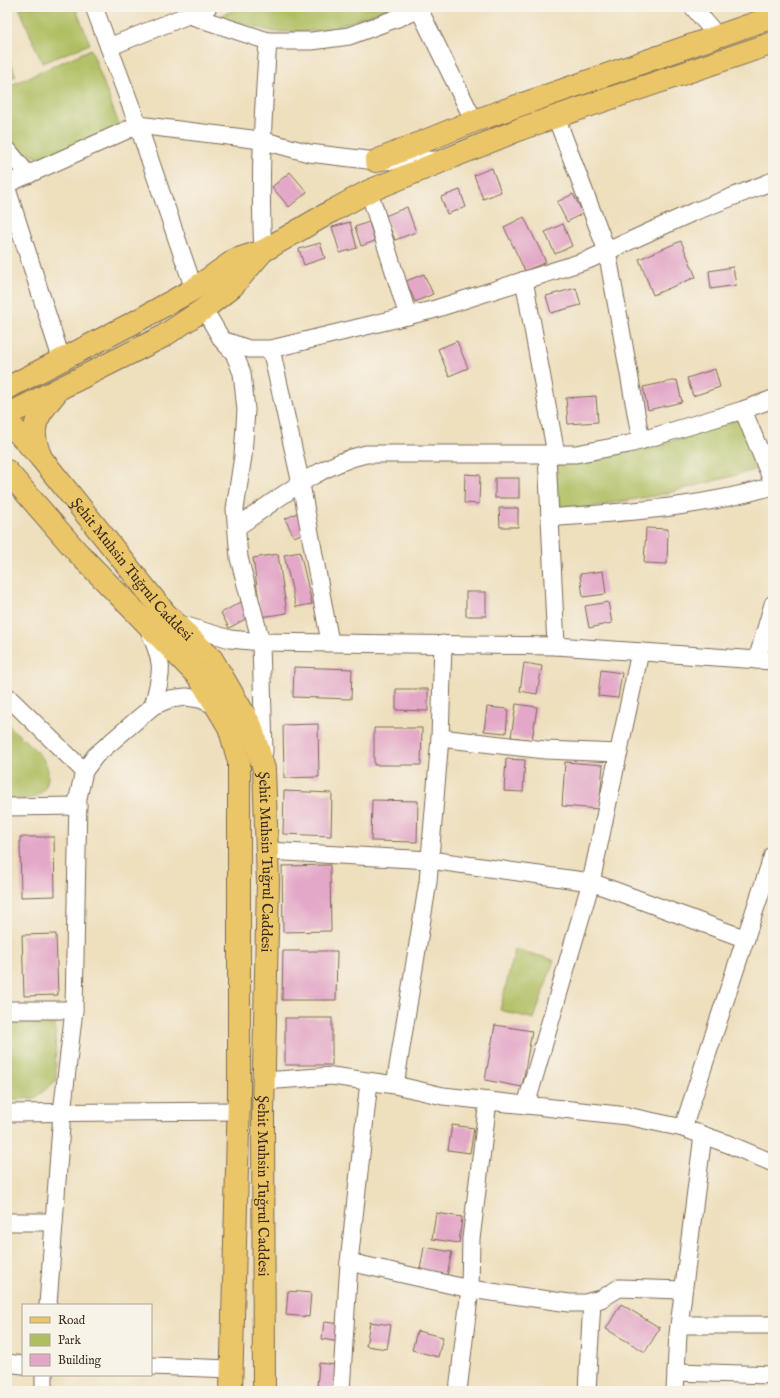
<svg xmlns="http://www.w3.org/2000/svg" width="780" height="1398" font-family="'IM FELL English',serif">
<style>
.green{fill:#afbe61;stroke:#757440}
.building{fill:#e3a7c7}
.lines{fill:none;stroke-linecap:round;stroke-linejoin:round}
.minor-casing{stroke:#7a6956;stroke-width:19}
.major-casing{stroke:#7a6956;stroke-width:24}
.minor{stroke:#fff;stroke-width:17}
.major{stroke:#ebc669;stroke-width:22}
.labels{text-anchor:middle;stroke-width:3;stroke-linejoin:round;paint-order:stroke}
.street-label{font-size:15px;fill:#3b2a1e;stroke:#f7f3e8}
</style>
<rect width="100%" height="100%" fill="#f7f3e8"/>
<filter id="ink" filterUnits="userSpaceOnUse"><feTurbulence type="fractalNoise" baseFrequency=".025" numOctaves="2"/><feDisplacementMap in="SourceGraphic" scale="8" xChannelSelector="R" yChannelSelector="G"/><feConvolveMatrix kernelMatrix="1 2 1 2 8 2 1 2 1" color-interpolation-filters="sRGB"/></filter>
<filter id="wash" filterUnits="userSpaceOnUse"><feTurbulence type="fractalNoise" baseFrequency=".012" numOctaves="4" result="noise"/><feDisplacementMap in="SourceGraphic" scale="16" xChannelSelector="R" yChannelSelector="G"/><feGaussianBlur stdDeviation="0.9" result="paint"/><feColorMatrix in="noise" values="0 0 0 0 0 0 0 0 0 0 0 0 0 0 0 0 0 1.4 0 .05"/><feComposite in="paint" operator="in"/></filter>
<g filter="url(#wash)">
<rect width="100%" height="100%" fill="#eedfbd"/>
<g class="green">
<path d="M 19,7 L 75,7 L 90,44 L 42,63 Z"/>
<path d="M 240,7 L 395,7 L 323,31 L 275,32 L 227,20 L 222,15 Z"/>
<path d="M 91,49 L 118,122 L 112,131 L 43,159 L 18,150 L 7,136 L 7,87 Z"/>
<path d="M 7,52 L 16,76 L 7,80 Z"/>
<path d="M 739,419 L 759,469 L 664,494 L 562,512 C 557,498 551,477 559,464 L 644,450 Z"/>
<path d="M 7,724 C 19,736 33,746 43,759 C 52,770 49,791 35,797 C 27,800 16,799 7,799 Z"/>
<path d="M 515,949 L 554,960 L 534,1019 L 500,1010 Z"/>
<path d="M 55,1014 L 56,1081 L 35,1098 L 7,1100 L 7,1016 Z"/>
</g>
<g id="blocks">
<g class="building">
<path d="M 492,168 L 501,192 L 483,199 L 474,175 Z"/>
<path d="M 290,172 L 307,192 L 289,207 L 272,187 Z"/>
<path d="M 460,190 L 466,207 L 447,214 L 441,197 Z"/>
<path d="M 573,194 L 583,213 L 567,222 L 557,202 Z"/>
<path d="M 407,207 L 416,232 L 395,240 L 385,216 Z"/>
<path d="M 524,217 L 546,262 L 525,271 L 504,227 Z"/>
<path d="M 350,222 L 357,248 L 340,253 L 332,227 Z"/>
<path d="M 369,222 L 375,241 L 361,246 L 355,227 Z"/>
<path d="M 563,224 L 572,246 L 555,254 L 545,232 Z"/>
<path d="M 681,241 L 696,277 L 653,295 L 639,259 Z"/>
<path d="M 320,243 L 325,258 L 304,265 L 299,249 Z"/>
<path d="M 733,267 L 736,285 L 711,289 L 709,271 Z"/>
<path d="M 424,274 L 433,294 L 415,302 L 406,281 Z"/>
<path d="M 576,288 L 581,305 L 551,313 L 546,296 Z"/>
<path d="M 457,341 L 468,368 L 449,376 L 438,349 Z"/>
<path d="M 715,369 L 720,387 L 693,396 L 687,378 Z"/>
<path d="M 677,380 L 682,402 L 648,410 L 643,387 Z"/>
<path d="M 596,396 L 598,422 L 568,424 L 566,398 Z"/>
<path d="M 465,474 L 480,475 L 479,504 L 464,503 Z"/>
<rect x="495" y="478" width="24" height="20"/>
<path d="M 499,508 L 518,508 L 518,527 L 500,527 Z"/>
<path d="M 297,513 L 306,532 L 294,537 L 285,519 Z"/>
<path d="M 646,528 L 668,529 L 667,564 L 644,563 Z"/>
<path d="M 300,552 L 312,604 L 296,607 L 284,555 Z"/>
<path d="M 278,554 L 287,613 L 261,617 L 253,558 Z"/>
<path d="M 603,571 L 606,594 L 583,597 L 580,574 Z"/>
<rect x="466" y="592" width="20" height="24"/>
<path d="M 241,602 L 249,617 L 229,628 L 221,613 Z"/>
<path d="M 608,602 L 612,623 L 589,628 L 585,606 Z"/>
<path d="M 524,663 L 542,666 L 537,694 L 520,691 Z"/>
<path d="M 294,667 L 352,669 L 351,699 L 293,697 Z"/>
<path d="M 601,670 L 622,673 L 618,698 L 598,696 Z"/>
<path d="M 396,689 L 428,689 L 428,711 L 396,710 Z"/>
<path d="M 516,704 L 537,707 L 532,740 L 511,737 Z"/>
<path d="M 487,707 L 508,709 L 506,733 L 484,731 Z"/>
<path d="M 318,724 L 319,777 L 284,778 L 283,725 Z"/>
<path d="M 374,728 L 422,728 L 421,765 L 374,765 Z"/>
<path d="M 506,759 L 525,760 L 523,792 L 504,791 Z"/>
<path d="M 565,762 L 603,765 L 599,809 L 562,806 Z"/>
<path d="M 284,791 L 332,793 L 331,836 L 283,834 Z"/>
<path d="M 372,800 L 418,801 L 417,842 L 371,841 Z"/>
<path d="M 20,837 L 54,837 L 55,896 L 21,897 Z"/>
<path d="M 330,865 L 331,931 L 283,932 L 282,866 Z"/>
<path d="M 56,934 L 58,995 L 24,996 L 22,935 Z"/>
<path d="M 283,951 L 337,951 L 336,1000 L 282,1000 Z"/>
<rect x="285" y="1018" width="47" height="47"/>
<path d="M 495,1025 L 532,1031 L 522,1087 L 485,1080 Z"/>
<path d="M 452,1125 L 474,1128 L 470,1153 L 448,1150 Z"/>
<path d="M 436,1213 L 462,1217 L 459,1243 L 432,1239 Z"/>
<path d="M 424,1247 L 452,1252 L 447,1275 L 420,1270 Z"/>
<path d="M 288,1291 L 311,1293 L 309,1317 L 286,1315 Z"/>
<path d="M 621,1304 L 660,1328 L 645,1352 L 606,1329 Z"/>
<path d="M 324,1322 L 342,1324 L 339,1342 L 322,1339 Z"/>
<path d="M 370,1322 L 391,1325 L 387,1349 L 366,1346 Z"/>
<path d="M 417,1331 L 443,1337 L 438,1357 L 412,1350 Z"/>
<path d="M 319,1363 L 337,1365 L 334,1389 L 317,1387 Z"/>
</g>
</g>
</g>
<g filter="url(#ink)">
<use href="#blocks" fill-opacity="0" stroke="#7a6956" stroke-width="1"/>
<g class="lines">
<g class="minor-casing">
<g id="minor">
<path d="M 94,7 L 138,125 L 194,289"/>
<path d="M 418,7 L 474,121"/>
<path d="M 693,7 L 718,37"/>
<path d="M 189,15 L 268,41 L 312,41 L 349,36 L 419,10"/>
<path d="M 109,47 L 208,7"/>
<path d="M 556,117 L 607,251 L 641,441"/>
<path d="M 7,149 L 28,175"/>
<path d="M 7,184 L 138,125 L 261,140 L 309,153 L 376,161 L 437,160"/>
<path d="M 7,189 L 62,361"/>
<path d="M 369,191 L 408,316"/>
<path d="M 263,251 C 259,181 263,111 268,41"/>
<path d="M 524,280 L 556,454"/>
<path d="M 204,309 L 222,340 L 234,353 L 242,373 L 246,410 L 243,456 L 235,509 L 239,558 L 261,642 L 264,752"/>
<path d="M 222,340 L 249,349 L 271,349 L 432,310 L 588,260 L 691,213 L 773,181"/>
<path d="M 271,349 L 301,484 L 330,642"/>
<path d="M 743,410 L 773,483"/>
<path d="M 547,454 L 556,646"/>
<path d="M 550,518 C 624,512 701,508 773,486"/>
<path d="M 237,527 C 277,500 318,465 366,454 L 576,454 L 629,444 L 743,410 L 773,399"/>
<path d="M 176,623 L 230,639 L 261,642 L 556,646 L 773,661"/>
<path d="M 149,630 C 164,665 163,669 153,706"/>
<path d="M 757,660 L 773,604"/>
<path d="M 7,696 L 84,771"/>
<path d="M 440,738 L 545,750 L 619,753"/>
<path d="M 7,807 L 78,806"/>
<path d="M 267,851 L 430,860 L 591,882 L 746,939"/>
<path d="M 7,1010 L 74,1010"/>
<path d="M 264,1081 L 332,1076 L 395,1085 L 443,1096 L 627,1116 L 683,1128 L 728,1144 L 773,1163"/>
<path d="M 395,1085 L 428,882 L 440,738 L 443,644"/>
<path d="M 526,1105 L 591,882 L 640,652"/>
<path d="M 7,1113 L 238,1111"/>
<path d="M 683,1128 L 773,855"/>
<path d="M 7,1222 L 54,1222"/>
<path d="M 349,1262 L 470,1289 L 569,1303 L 585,1303 L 601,1299 L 619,1288 L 683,1290"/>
<path d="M 48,1305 L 62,1113 L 74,1010 L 78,798 L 84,771 L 96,755 L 153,706 L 170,699 L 186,697 L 200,699 L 216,706"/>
<path d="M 679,1325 L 773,1325"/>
<path d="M 7,1363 L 23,1365"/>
<path d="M 151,1366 L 231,1369"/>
<path d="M 676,1372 L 773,1375"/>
<path d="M 44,1375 L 44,1391"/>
<path d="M 341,1391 L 349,1262 L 369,1082"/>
<path d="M 458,1391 L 470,1289 L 471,1239 L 488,1101"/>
<path d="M 587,1391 L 592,1301"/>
<path d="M 675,1391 L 678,1334 L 703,1135"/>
</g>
</g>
<g class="major-casing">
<g id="major">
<path d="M 376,161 L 474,121 L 773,17"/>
<path d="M 7,388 L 135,322 L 194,289 L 235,260 L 263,251 L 332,211 L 369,191 L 523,128 L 773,43"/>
<path d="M 7,415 L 162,337 L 204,309 L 233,286 L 263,251"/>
<path id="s1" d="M 7,421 L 41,458 L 165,613 L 212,659 L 251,726 L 264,769 L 268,882 L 263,1112 L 264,1391"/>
<path d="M 41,458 C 28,427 36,417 56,393"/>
<path d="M 7,471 L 78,553 L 199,677 L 229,727 L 239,762 L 239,1095 L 231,1391"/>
</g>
</g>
<use href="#minor" class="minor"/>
<use href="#major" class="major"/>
</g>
</g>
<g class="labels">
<g class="street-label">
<text dy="5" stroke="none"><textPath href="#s1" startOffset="194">Şehit Muhsin Tuğrul Caddesi</textPath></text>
<text dy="5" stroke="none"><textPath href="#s1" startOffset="530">Şehit Muhsin Tuğrul Caddesi</textPath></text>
<text dy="5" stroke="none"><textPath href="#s1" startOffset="854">Şehit Muhsin Tuğrul Caddesi</textPath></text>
</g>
</g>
<rect width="780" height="1398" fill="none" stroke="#f7f3e8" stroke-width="24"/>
<rect x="22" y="1304" width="130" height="72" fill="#f7f3e8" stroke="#aca397"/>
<rect x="30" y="1317" width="20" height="6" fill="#ebc669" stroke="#aca397"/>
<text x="58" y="1324" font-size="12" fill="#3b2a1e">Road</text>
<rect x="30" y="1334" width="20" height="12" fill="#afbe61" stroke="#aca397"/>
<text x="58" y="1344" font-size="12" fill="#3b2a1e">Park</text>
<rect x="30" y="1354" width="20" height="12" fill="#e3a7c7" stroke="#aca397"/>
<text x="58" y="1364" font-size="12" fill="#3b2a1e">Building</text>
</svg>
